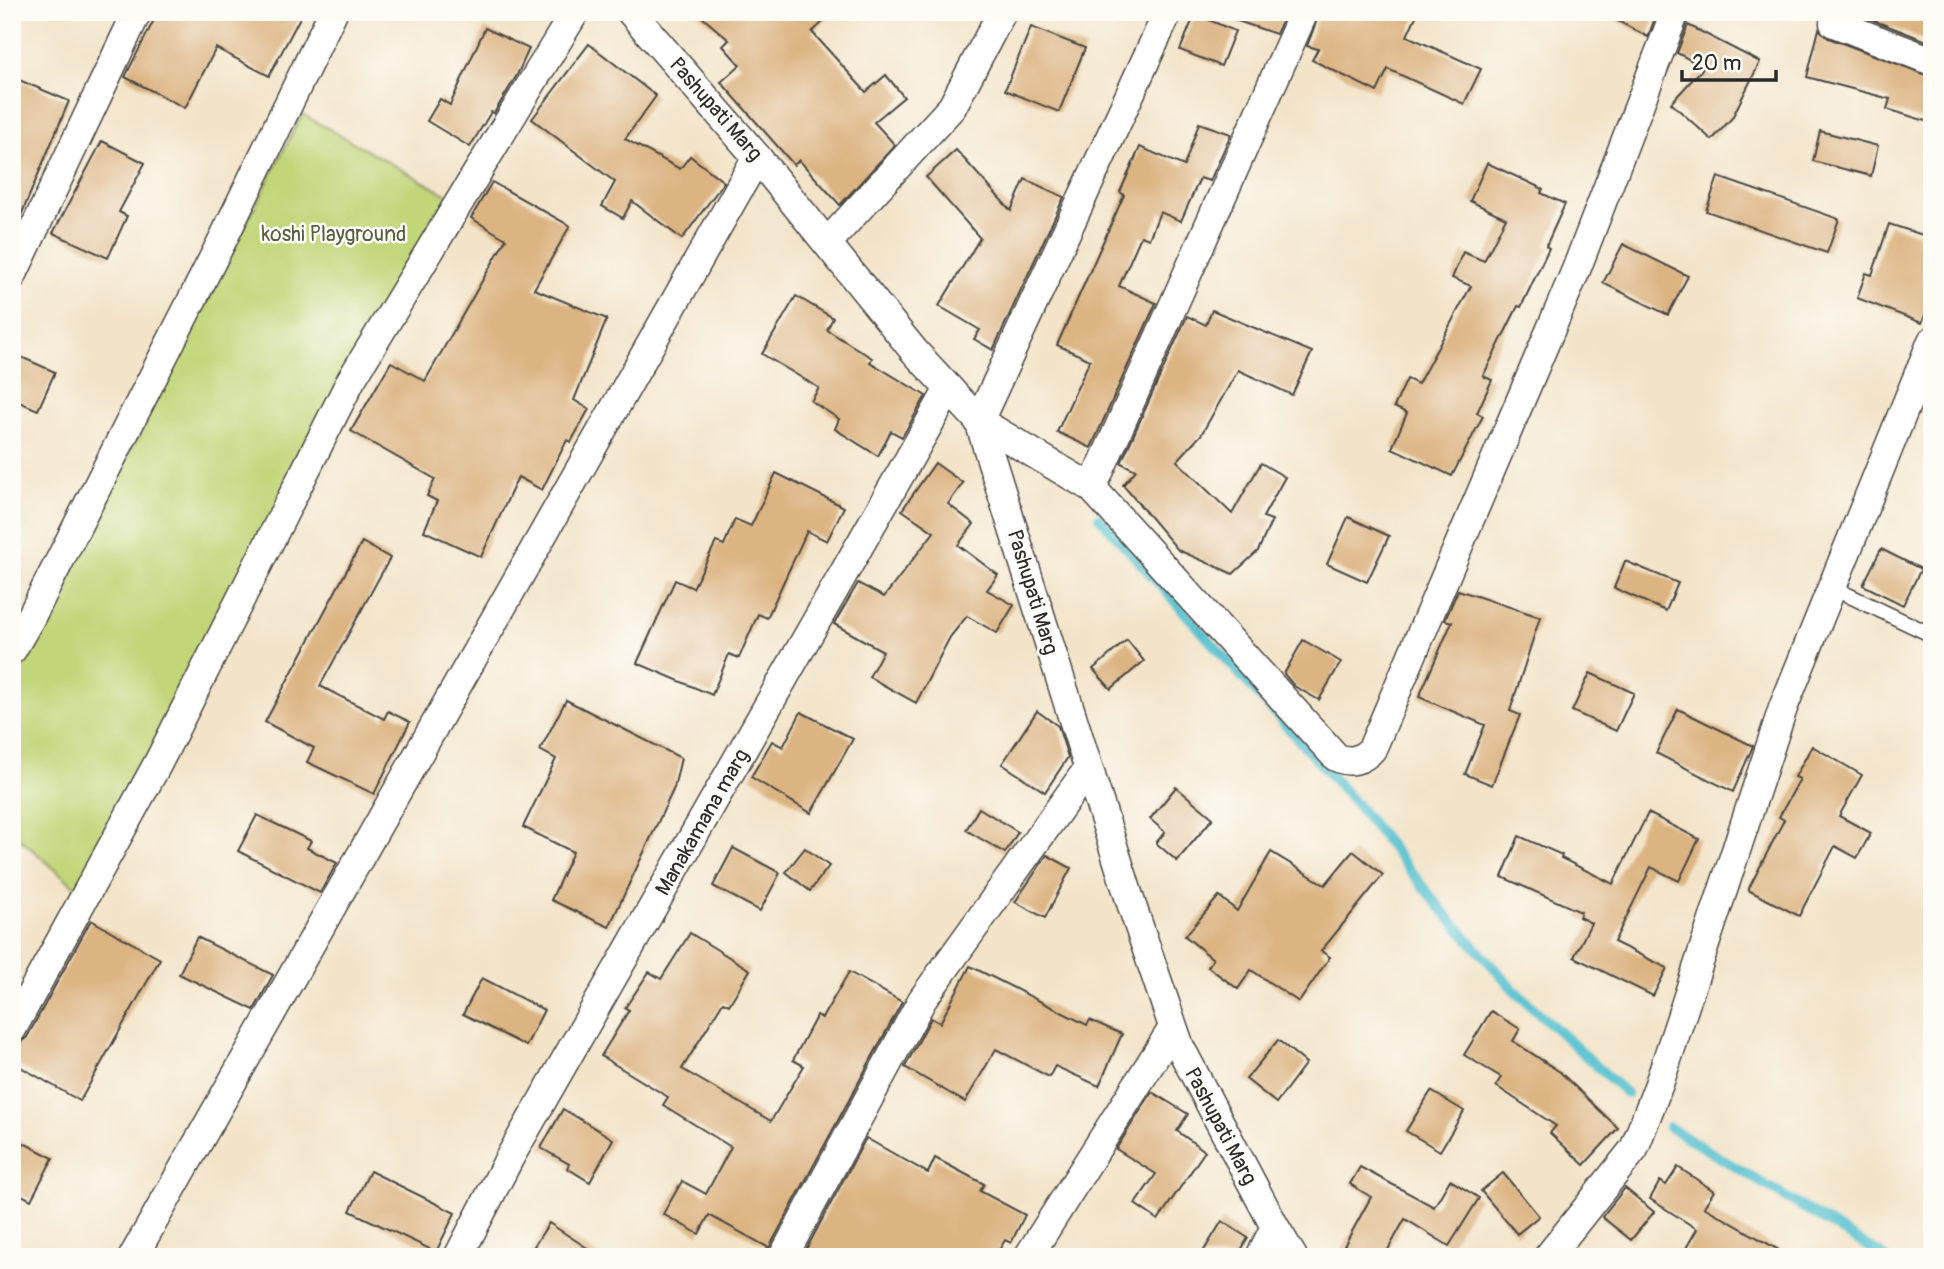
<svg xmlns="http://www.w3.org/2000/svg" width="1944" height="1269" font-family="Pangolin,sans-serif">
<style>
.green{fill:#c2d579;stroke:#768052;stroke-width:2}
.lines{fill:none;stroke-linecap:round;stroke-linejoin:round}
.stream{stroke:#53bfce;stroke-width:10}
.building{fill:#dcb482}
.service-casing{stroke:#494743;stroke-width:17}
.minor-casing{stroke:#494743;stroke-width:31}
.service{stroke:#fff;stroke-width:14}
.minor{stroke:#fff;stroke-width:28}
.labels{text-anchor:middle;stroke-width:5;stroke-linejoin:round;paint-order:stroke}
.street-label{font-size:21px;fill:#2b2b2b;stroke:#fdfcf7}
.park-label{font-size:21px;fill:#585e42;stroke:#fdfcf7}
</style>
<rect width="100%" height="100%" fill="#fdfcf7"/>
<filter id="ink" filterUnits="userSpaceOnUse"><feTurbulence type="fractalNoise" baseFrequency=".0143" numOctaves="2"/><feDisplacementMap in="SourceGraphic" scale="14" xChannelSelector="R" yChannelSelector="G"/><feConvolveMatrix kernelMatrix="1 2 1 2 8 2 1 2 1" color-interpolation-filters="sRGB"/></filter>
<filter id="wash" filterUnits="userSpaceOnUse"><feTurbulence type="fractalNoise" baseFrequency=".00686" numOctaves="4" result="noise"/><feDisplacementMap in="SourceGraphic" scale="28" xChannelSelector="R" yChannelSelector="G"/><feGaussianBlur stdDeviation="1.57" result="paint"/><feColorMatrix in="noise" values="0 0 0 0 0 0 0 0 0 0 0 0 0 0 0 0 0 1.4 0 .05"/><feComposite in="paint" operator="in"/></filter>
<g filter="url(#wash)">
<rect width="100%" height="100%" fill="#f3e4c9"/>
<path class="green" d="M 302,114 L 449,196 L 79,890 L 12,832 L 12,682 Z"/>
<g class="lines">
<g class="stream">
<path d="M 1099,517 L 1356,804 L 1442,910 L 1514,990 L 1627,1094"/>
<path d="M 1669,1127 L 1885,1257"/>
</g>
</g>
<g id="blocks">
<g class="building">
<path d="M 158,12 L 303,12 L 269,76 L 216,48 L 185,108 L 125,77 Z"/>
<path d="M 696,12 L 834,12 L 812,32 L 866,92 L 886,75 L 904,97 L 874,122 L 895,145 L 840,205 L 799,160 L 794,165 L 721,82 L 740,65 L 723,46 L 729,40 Z"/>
<path d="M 1224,12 L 1286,12 L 1276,34 L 1223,16 Z"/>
<path d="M 1320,12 L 1418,12 L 1407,36 L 1481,69 L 1464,104 L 1388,69 L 1377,92 L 1312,60 L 1318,49 L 1307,46 Z"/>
<path d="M 1601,12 L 1657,12 L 1648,37 Z"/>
<path d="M 1852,12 L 1932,12 L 1932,43 Z"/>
<path d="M 1195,14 L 1235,31 L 1221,66 L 1180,50 Z"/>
<path d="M 1688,25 L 1760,62 L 1732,118 L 1712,140 L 1671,103 L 1704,67 L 1677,53 Z"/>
<path d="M 1031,27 L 1085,48 L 1059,112 L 1005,90 Z"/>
<path d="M 485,28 L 529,49 L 517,75 L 494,113 L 491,112 L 470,147 L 427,121 L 440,99 L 450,105 Z"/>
<path d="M 1819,29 L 1828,38 L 1932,77 L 1932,123 L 1887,109 L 1890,99 L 1807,77 Z"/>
<path d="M 589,44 L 656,96 L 625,139 L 680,169 L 690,156 L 724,182 L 682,239 L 632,201 L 623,218 L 602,206 L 615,182 L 532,119 Z"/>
<path d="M 12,77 L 69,101 L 12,237 Z"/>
<path d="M 1199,123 L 1231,134 L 1210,181 L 1200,178 L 1181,221 L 1160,212 L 1149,239 L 1141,236 L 1119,286 L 1156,303 L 1091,448 L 1057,432 L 1090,360 L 1057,345 L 1124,195 L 1120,192 L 1140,147 L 1184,166 Z"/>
<path d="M 1820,131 L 1878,146 L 1871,176 L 1813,161 Z"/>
<path d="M 102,141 L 145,163 L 119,212 L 127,216 L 108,258 L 53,233 Z"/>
<path d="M 956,150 L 1011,211 L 1025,179 L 1064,197 L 993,350 L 974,339 L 980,330 L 939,306 L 980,238 L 926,177 Z"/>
<path d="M 1487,163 L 1543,189 L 1541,193 L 1565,204 L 1546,246 L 1549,248 L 1521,307 L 1518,306 L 1483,376 L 1492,380 L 1477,413 L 1483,416 L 1452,476 L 1392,448 L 1407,413 L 1394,407 L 1407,379 L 1418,384 L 1471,286 L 1452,278 L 1463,252 L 1484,261 L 1506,218 L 1470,201 Z"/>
<path d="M 1718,177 L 1839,219 L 1827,253 L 1706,211 Z"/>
<path d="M 492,182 L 570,226 L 534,289 L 607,319 L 574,400 L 589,409 L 571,442 L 567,440 L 542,490 L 518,477 L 481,557 L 424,531 L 437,501 L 427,496 L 435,479 L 351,431 L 391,362 L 425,381 L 506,239 L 471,218 Z"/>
<path d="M 1889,224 L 1932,238 L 1932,297 L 1922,323 L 1857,298 L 1866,273 L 1872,275 Z"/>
<path d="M 1623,244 L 1688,276 L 1668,315 L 1603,283 Z"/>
<path d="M 796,296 L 833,318 L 827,330 L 872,358 L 870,362 L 926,396 L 902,437 L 891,431 L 878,456 L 835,429 L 839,419 L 811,401 L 819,388 L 762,354 Z"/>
<path d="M 1212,310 L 1312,352 L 1292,395 L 1238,370 L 1201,435 L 1177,461 L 1232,514 L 1261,463 L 1285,477 L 1263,517 L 1272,520 L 1258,551 L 1233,574 L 1178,550 L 1123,485 L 1136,470 L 1121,463 L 1187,316 L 1206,325 Z"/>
<path d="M 12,353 L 55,372 L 38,410 L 12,399 Z"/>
<path d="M 935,463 L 963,483 L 948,504 L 974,524 L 958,545 L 998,575 L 987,590 L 1014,605 L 997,633 L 967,616 L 950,637 L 916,703 L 869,677 L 883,651 L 834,624 L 858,583 L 884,597 L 934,532 L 902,510 Z"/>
<path d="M 776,473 L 844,507 L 827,541 L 807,531 L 767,618 L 758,614 L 739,658 L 729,654 L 712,695 L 637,663 L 675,580 L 693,588 L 716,542 L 724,545 L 735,519 L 751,526 Z"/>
<path d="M 1348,517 L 1389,536 L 1367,582 L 1327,564 Z"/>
<path d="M 362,542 L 390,558 L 320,686 L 384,719 L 388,711 L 410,722 L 374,794 L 307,762 L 314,748 L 265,722 Z"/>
<path d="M 1881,549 L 1921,569 L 1903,605 L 1863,585 Z"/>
<path d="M 1625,561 L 1678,583 L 1666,611 L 1614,588 Z"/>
<path d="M 1458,590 L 1540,617 L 1510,711 L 1520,715 L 1492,785 L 1465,774 L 1485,725 L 1419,697 L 1452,622 L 1445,620 Z"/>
<path d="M 1127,640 L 1144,661 L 1111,689 L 1093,669 Z"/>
<path d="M 1303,640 L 1341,662 L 1319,700 L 1294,686 L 1284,674 Z"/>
<path d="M 1590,673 L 1634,693 L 1616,731 L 1572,711 Z"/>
<path d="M 566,700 L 681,758 L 674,788 L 609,927 L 551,900 L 573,852 L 523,827 L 556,759 L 540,750 Z"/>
<path d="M 1678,709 L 1753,746 L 1733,792 L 1656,753 Z"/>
<path d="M 1037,711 L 1058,726 L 1068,757 L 1045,792 L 1002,764 Z"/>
<path d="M 801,712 L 853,739 L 811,813 L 751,777 L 772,741 L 783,747 Z"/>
<path d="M 1812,746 L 1862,775 L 1839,816 L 1871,833 L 1857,858 L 1835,846 L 1799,916 L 1748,890 L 1784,820 L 1779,817 L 1800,779 L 1795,777 Z"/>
<path d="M 1176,787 L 1213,818 L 1177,861 L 1156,843 L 1165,832 L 1150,819 Z"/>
<path d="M 979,808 L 1018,832 L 1005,853 L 966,830 Z"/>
<path d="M 1648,813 L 1699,839 L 1679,881 L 1651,867 L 1614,942 L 1667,968 L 1653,996 L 1574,957 L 1591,923 L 1579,917 L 1581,912 L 1502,877 L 1519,836 L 1562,855 L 1561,858 L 1613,884 Z"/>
<path d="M 257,815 L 311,841 L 307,848 L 337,863 L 320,893 L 238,851 Z"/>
<path d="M 733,848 L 780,873 L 760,911 L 713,886 Z"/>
<path d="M 805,848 L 829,866 L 810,891 L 786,872 Z"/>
<path d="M 1353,851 L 1383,875 L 1321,951 L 1330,957 L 1299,1002 L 1251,970 L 1238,989 L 1208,967 L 1213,959 L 1185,936 L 1219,896 L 1237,911 L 1271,852 L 1325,885 Z"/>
<path d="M 1047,855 L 1071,868 L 1045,918 L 1015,902 Z"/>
<path d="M 91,920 L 160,959 L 80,1101 L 12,1062 L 12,1046 L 20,1043 L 27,1037 Z"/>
<path d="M 690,933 L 750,970 L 729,1005 L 723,1002 L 682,1069 L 771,1121 L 804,1066 L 793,1060 L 817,1015 L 822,1018 L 849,972 L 902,1002 L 769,1248 L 709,1215 L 699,1234 L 663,1214 L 682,1181 L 706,1194 L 731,1147 L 663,1105 L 668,1097 L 601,1056 L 629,1010 L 625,1008 L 649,972 L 661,979 Z"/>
<path d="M 197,937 L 273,975 L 254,1010 L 179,974 Z"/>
<path d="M 970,966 L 1087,1025 L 1090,1020 L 1122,1034 L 1099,1086 L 1055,1066 L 1049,1077 L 996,1049 L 965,1102 L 905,1067 L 931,1018 L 940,1023 Z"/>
<path d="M 482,978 L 544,1010 L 526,1046 L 463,1014 Z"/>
<path d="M 1491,1011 L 1520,1029 L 1513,1041 L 1560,1072 L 1618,1128 L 1584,1165 L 1550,1133 L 1556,1126 L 1496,1086 L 1501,1077 L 1464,1055 Z"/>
<path d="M 1278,1040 L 1306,1063 L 1276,1103 L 1246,1079 Z"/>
<path d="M 1431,1091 L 1464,1111 L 1440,1151 L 1406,1131 Z"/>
<path d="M 1152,1092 L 1188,1114 L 1177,1131 L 1205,1151 L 1158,1220 L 1135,1204 L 1156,1174 L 1116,1149 Z"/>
<path d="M 563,1109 L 613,1139 L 590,1182 L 567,1168 L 569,1164 L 541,1148 Z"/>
<path d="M 12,1137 L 53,1158 L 31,1200 L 12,1190 Z"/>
<path d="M 866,1138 L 928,1173 L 935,1158 L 984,1184 L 980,1191 L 1025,1215 L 1011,1243 L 1005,1240 L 995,1257 L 802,1257 Z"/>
<path d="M 1360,1167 L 1434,1207 L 1450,1180 L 1479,1198 L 1449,1246 L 1405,1219 L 1384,1257 L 1338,1257 L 1371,1197 L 1350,1184 Z"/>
<path d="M 1678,1167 L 1714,1191 L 1704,1207 L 1791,1257 L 1681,1257 L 1697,1229 L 1650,1199 L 1660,1181 L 1666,1185 Z"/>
<path d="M 370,1171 L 455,1213 L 436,1252 L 350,1211 Z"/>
<path d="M 1503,1173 L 1539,1216 L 1517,1234 L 1481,1191 Z"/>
<path d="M 1625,1188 L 1654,1212 L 1631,1240 L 1602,1217 Z"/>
<path d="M 1222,1221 L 1248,1238 L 1237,1257 L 1200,1257 Z"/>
<path d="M 549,1223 L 601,1257 L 527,1257 Z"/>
</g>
</g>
</g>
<g filter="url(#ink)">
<use href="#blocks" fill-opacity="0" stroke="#494743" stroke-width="2"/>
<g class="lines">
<g class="service-casing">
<path id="service" d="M 1831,587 L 1932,635"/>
</g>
<g class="minor-casing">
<g id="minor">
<path d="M 631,12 L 757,157 L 915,352 L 979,421 L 1132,906 L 1180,1047 L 1275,1227 L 1293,1257"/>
<path d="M 1168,12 L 979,421 L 1092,488 L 1336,757 C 1350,764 1362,760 1372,749 L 1576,270 L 1675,12"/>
<path d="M 1834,23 L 1932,61"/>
<path d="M 828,242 L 952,107 L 1002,12"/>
<path d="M 12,276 L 137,12"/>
<path d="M 1092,488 L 1304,12"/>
<path d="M 12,650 L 31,617 L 223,239 L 333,12"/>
<path d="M 12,1029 L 158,763 L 351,380 L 575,12"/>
<path d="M 133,1257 L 757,157"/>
<path d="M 458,1257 L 510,1157 L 949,389"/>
<path d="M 783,1257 L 922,1000 L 1088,769"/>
<path d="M 1028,1257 L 1173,1028"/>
<path d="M 1260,1257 L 1275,1227"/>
<path d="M 1548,1257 L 1634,1149 L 1659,1084 L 1783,708 L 1932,341"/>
</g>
</g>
<use href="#service" class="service"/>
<use href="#minor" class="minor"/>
</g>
</g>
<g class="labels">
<g class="street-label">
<text transform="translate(716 109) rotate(49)" y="7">Pashupati Marg</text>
<text transform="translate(1033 592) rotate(73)" y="7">Pashupati Marg</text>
<text transform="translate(702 822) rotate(-60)" y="7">Manakamana marg</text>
<text transform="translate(1221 1126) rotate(62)" y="7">Pashupati Marg</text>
</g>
<g class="park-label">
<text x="334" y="241">koshi Playground</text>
</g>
</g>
<rect width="1944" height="1269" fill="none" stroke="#fdfcf7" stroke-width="42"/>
<path d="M1682 70v10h94v-10" fill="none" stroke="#2b2b2b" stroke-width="3.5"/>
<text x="1692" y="70" font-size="21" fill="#2b2b2b" stroke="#fdfcf7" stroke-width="5" paint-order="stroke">20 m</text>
</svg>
